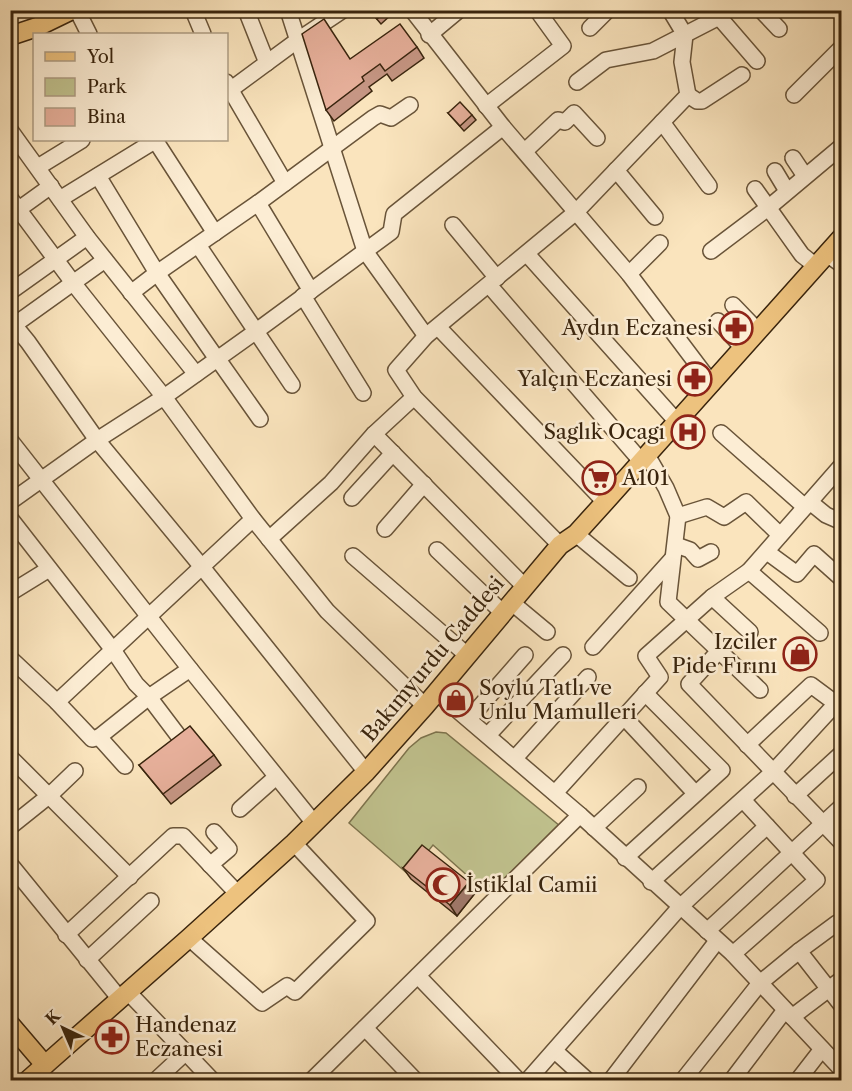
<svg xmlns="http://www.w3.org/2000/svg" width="852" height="1091" font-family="'Libre Caslon Text',serif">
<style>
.green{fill:#c1c38f;stroke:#7d744e;stroke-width:1.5}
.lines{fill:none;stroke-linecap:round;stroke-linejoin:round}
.minor-casing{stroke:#695439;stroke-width:18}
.major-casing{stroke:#39240d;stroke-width:21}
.minor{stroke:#fcedd4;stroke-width:15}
.major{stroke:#edc27e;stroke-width:18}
.wall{fill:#c69684;stroke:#39240d;stroke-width:1.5}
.shaded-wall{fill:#a17a6c;stroke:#39240d;stroke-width:1.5}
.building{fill:#e6af9a;stroke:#39240d;stroke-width:1.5}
.labels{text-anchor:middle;stroke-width:5;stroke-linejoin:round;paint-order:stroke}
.poi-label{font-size:21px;fill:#39240d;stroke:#fcedd4;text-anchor:end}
.street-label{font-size:21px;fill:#39240d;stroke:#fcedd4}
</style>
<rect width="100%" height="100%" fill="#fae4bd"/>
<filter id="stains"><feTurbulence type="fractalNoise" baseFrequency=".00333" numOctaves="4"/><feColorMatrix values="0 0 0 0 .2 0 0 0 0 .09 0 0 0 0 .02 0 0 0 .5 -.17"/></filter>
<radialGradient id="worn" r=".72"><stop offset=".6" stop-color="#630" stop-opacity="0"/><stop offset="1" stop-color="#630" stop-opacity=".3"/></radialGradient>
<path class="green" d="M 436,732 L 446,733 L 560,826 L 488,894 L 433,845 L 409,875 L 349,823 L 409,748 L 421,738 Z"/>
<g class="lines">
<g class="minor-casing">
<g id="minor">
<path d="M 77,10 L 89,34"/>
<path d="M 193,10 L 203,34"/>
<path d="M 246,10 L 267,63"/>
<path d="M 288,10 L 365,251 L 426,336"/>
<path d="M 412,10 L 503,127 L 629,274 L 712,384"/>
<path d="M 761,10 L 779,29"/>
<path d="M 719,17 L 757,61"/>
<path d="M 590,28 L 608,10"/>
<path d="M 429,35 L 459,10"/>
<path d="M 226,82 L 285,183"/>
<path d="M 577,82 L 606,60 L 653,51 L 719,17 L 727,10"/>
<path d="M 226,93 L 298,40 L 343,10"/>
<path d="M 688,95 L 697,101 L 702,101 L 742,75"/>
<path d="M 794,95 L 842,47"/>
<path d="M 486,106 L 563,46 L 537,10"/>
<path d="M 662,122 L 709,186"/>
<path d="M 10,130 L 87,237 L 196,374"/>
<path d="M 155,140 L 215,233"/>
<path d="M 525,151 L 558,120 L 565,122 L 574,113 L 597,138"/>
<path d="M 793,158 L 805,176"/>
<path d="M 38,167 L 82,140"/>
<path d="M 616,170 L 655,217"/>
<path d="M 775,171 L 787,191"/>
<path d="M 98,176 L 157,273 L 217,359"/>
<path d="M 755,189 L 802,255 L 816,266"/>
<path d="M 10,198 L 74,284 L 164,397 L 253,519 L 327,611 L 425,706"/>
<path d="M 60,199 L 156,140"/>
<path d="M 258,203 L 311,291"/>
<path d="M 19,209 L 51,186"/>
<path d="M 453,225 L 497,278"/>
<path d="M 198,245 L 292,385"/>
<path d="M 711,251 L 768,208 L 842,146"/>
<path d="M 527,254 L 678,423"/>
<path d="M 827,254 L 842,265"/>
<path d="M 629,274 L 660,243"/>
<path d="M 489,285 L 641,461"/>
<path d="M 10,292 L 87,237"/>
<path d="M 131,293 L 157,273 L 258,203 L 373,118 L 380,114 L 391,118 L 410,105"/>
<path d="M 303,296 L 363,393"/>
<path d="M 733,305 L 758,331"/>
<path d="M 10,320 L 28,342 L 97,440 L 202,567 L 366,772"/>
<path d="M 718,321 L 743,348"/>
<path d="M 438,327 L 605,502"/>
<path d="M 10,328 L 105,260"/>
<path d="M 217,358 L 260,419"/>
<path d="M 721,433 L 805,507"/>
<path d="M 374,434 L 525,587"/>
<path d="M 10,440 L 190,669 L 314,823"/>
<path d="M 647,455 L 666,488 L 678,516 L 668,602 L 760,690"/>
<path d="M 352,498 L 393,453"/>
<path d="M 10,502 L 97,440 L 164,397 L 255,332 L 391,232 L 394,214 L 503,127"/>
<path d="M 810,502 L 826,515 L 842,522"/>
<path d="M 678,516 L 707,507 L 724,517 L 746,502 L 780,535"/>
<path d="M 10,518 L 113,650 L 136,684 L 149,697 L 180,738"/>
<path d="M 385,529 L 424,484"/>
<path d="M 576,534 L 629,578"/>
<path d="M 269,539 L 331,483 L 374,434 L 414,397"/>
<path d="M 560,545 L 414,397 L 396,370 L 426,336 L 576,212 L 688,95 L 682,62 L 685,35 L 670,10"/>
<path d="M 676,545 L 690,550 L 698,559 L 711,552"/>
<path d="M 437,550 L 503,613"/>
<path d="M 767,552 L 797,574 L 814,554 L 842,579"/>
<path d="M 353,556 L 467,655"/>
<path d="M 749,571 L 820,633"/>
<path d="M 10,593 L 49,569"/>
<path d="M 712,597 L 750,632"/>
<path d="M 511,602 L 547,632"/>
<path d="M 593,647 L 672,559"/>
<path d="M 718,652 L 689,684 L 842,843"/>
<path d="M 10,658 L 57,702 L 92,739 L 99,737 L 149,697 L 190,669"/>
<path d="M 436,692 L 580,815 L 733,954 L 842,1070"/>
<path d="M 57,702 L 253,519"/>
<path d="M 623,716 L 695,793"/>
<path d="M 469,719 L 525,655"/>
<path d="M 488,735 L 563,655"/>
<path d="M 99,737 L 125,766"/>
<path d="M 747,745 L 811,685 L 842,708"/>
<path d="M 10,757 L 130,877"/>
<path d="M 515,758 L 588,677"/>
<path d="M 555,793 L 660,677 L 646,656 L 712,597 L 749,571 L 842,465"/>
<path d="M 795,796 L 842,753"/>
<path d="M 240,809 L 276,777"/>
<path d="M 10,827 L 50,795 L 75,771"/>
<path d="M 594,828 L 638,787"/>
<path d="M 625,858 L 722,770 L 645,693"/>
<path d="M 10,864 L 120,999"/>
<path d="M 210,865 L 229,849 L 214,832"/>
<path d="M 651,882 L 773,772 L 842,697"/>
<path d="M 707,931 L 842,806"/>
<path d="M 66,935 L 173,836 L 183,836 L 237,893"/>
<path d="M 189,938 L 262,1003 L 287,986 L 295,992 L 367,921 L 294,843"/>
<path d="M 799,951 L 842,1006"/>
<path d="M 733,954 L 817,880 L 743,800"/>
<path d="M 87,960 L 151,901"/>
<path d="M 418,976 L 518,1080"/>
<path d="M 128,992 L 212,1080"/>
<path d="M 792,1017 L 842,979"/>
<path d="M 365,1028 L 415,1080"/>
<path d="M 555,1051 L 587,1080"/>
<path d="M 156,1080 L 185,1053"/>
<path d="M 312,1080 L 580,815"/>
<path d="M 528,1080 L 680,907 L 767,826"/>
<path d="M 611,1080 L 717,941"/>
<path d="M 683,1080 L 760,983 L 799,951 L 837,923 L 842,931"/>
<path d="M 732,1080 L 785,1010"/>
<path d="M 798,1080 L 822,1049"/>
</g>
</g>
<g class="major-casing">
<g id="major">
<path d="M 10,36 L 37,27 L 72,10"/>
<path d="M 10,1024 L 45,1065"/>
<path d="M 28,1080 L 189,938 L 294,843 L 366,772 L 425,706 L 560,545 L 576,534 L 605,502 L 842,237"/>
<path d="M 840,1080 L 842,1078"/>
</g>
</g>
<use href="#minor" class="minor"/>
<use href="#major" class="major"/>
</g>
<g class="wall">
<path d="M 369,10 L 392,10 L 393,13 L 381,24 Z"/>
<path d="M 417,47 L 424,58 L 392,81 L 387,74 L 369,87 L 372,91 L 334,121 L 326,110 L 351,59 Z"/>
<path d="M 448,113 L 472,115 L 476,120 L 464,131 Z"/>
<path d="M 214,755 L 221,765 L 171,804 L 139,765 Z"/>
<path d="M 403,868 L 476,892 L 457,916 L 411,879 Z"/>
</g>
<path class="shaded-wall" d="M 469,882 L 476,892 L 457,916 L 450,905 Z"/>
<g class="building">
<path d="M 370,10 L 387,10 L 377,19 Z"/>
<path d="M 324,19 L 350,59 L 400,24 L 417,47 L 385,71 L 380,64 L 362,77 L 364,81 L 326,110 L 302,34 Z"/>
<path d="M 460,102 L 472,115 L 460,126 L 448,113 Z"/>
<path d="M 190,726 L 214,755 L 163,794 L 139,765 Z"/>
<path d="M 422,845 L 469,882 L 450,905 L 403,868 Z"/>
</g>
<defs>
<g id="pharmacy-ring" transform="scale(1.725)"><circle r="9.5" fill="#fcedd4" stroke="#8f2418" stroke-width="1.5"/><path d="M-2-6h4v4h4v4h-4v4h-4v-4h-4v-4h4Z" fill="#8f2418"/></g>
<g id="hospital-ring" transform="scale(1.725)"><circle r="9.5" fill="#fcedd4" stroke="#8f2418" stroke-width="1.5"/><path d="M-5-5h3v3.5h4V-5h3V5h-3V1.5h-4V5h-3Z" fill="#8f2418"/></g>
<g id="supermarket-ring" transform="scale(1.725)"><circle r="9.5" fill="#fcedd4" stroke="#8f2418" stroke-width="1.5"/><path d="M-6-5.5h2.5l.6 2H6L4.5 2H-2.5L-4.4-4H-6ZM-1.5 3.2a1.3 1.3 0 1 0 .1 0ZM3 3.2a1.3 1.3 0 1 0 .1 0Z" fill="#8f2418"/></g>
<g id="shop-ring" transform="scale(1.725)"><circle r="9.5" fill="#fcedd4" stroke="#8f2418" stroke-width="1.5"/><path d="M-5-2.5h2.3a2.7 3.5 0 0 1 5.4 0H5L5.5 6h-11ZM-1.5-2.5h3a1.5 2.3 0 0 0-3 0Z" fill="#8f2418"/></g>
<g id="mosque-ring" transform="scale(1.725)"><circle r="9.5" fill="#fcedd4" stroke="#8f2418" stroke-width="1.5"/><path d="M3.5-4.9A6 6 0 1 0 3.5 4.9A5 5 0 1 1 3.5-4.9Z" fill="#8f2418"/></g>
</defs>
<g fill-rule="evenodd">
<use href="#pharmacy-ring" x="736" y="328"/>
<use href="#pharmacy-ring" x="695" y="379"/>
<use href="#hospital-ring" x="688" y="432"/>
<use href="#supermarket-ring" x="599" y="478"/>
<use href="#shop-ring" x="800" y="654"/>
<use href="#shop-ring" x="456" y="700"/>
<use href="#mosque-ring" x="443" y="885"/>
<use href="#pharmacy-ring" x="112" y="1037"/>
</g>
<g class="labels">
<g class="poi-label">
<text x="713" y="335">Aydın Eczanesi</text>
<text x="672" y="386">Yalçın Eczanesi</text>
<text x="665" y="439">Saglık Ocagı</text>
<text x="622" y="485" text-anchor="start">A101</text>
<text x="777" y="649">Izciler<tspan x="777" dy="24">Pide Fırını</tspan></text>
<text x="479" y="695" text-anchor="start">Soylu Tatlı ve<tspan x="479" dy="24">Unlu Mamulleri</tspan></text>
<text x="466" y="892" text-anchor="start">İstiklal Camii</text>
<text x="135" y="1032" text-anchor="start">Handenaz<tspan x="135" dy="24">Eczanesi</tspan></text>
</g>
<g class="street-label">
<text transform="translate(433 659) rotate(-50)" y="7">Bakımyurdu Caddesi</text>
</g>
</g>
<rect width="852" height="1091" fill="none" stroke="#fae4bd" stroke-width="36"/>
<rect x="12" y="12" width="828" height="1067" fill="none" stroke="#39240d" stroke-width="3"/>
<rect x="18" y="18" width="816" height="1055" fill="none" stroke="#39240d" stroke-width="1.5"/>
<rect x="33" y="33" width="195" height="108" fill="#fcedd4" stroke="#ae9d84" stroke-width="1.5"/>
<rect x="45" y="52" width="30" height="9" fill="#edc27e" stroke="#ae9d84" stroke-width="1.5"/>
<text x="87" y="63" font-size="18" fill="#39240d">Yol</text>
<rect x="45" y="78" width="30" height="18" fill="#c1c38f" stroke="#ae9d84" stroke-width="1.5"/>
<text x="87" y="93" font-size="18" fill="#39240d">Park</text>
<rect x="45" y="108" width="30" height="18" fill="#e6af9a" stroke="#ae9d84" stroke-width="1.5"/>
<text x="87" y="123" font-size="18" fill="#39240d">Bina</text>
<g transform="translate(63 1028) rotate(316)" stroke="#fcedd4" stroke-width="4.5" paint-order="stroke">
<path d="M0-4.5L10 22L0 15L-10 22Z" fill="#39240d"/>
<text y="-9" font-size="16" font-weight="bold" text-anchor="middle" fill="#39240d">K</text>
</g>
<rect width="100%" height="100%" filter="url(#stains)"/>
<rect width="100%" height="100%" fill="url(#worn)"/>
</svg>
